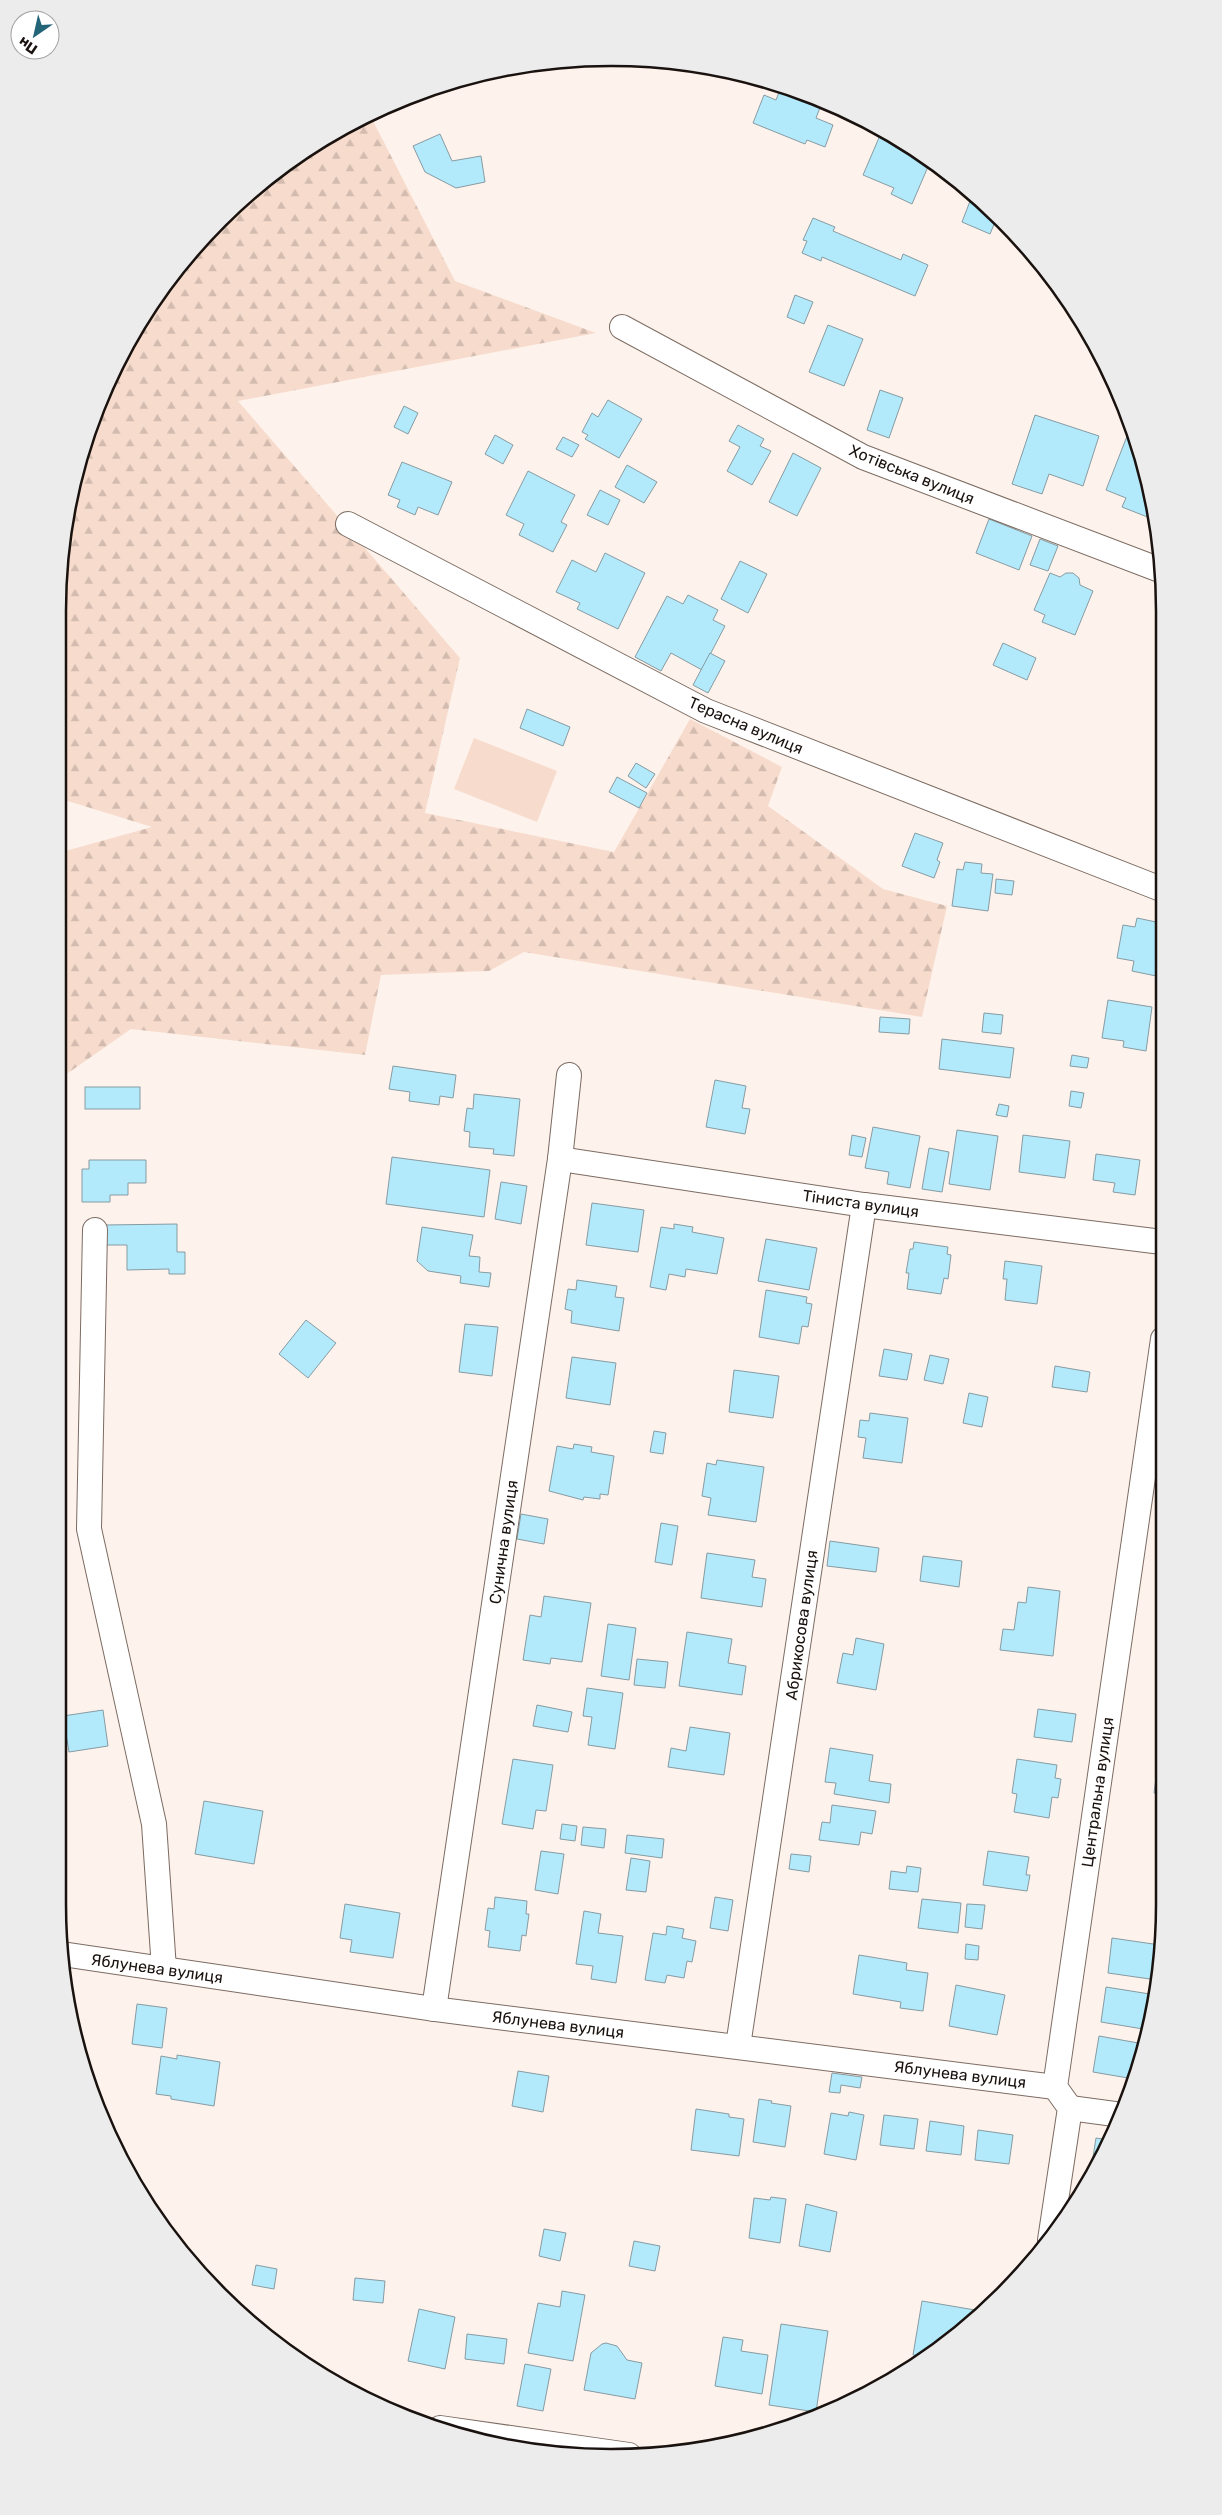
<svg xmlns="http://www.w3.org/2000/svg" width="1222" height="2515" font-family="Rubik,sans-serif">
<style>
.forest{fill:url(#forest-firs)}
.park{fill:#f7dccd}
.building{fill:#b2eafc;stroke:#879ba2}
.lines{fill:none;stroke-linecap:round;stroke-linejoin:round}
.minor-casing{stroke:#7c6c62;stroke-width:26}
.minor{stroke:#fff;stroke-width:24}
.labels{text-anchor:middle;stroke-width:4;stroke-linejoin:round;paint-order:stroke}
.street-label{font-size:16px;fill:#19120f;stroke:#fff}
.rim{fill:none;stroke:#19120f;stroke-width:2.5}
</style>
<defs>
<pattern id="forest-firs" width="22" height="20" patternUnits="userSpaceOnUse" patternTransform="scale(1.25)"><rect width="22" height="20" fill="#f7dccd"/><path d="M5 1l3.5 6h-7zM16 11l3.5 6h-7z" fill="#d3bcaf"/></pattern>
</defs>
<rect width="100%" height="100%" fill="#fef2ec"/>
<path class="forest" d="M 370,115 L 455,281 L 596,333 L 238,401 L 460,658 L 425,813 L 614,852 L 690,719 L 782,767 L 768,806 L 883,889 L 947,906 L 922,1017 L 524,952 L 489,971 L 381,975 L 365,1055 L 131,1029 L 58,1080 L 58,853 L 152,827 L 58,798 L 58,611 L 68,503 L 100,399 L 151,303 L 220,219 L 304,151 Z"/>
<path class="park" d="M 474,738 L 557,771 L 537,822 L 454,789 Z"/>
<g class="building">
<path d="M 781,87 L 823,100 L 816,118 L 833,125 L 825,147 L 807,140 L 805,144 L 753,123 L 764,95 L 776,100 Z"/>
<path d="M 881,133 L 930,162 L 912,204 L 891,194 L 894,188 L 863,175 Z"/>
<path d="M 440,134 L 452,161 L 481,156 L 485,182 L 456,188 L 425,172 L 413,146 Z"/>
<path d="M 972,196 L 1000,224 L 995,222 L 990,234 L 962,222 Z"/>
<path d="M 813,218 L 835,227 L 833,231 L 901,260 L 903,254 L 928,265 L 915,296 L 822,257 L 821,261 L 802,253 L 807,241 L 803,240 Z"/>
<path d="M 795,295 L 813,302 L 804,324 L 787,317 Z"/>
<path d="M 828,325 L 863,339 L 844,386 L 809,372 Z"/>
<path d="M 880,390 L 903,398 L 889,438 L 867,430 Z"/>
<path d="M 608,400 L 642,419 L 619,458 L 585,439 L 588,435 L 582,432 L 592,413 L 598,417 Z"/>
<path d="M 404,406 L 418,413 L 408,434 L 394,427 Z"/>
<path d="M 1035,415 L 1099,436 L 1083,486 L 1049,474 L 1042,494 L 1012,484 Z"/>
<path d="M 738,425 L 764,439 L 760,446 L 771,451 L 752,485 L 727,471 L 740,447 L 729,441 Z"/>
<path d="M 1129,431 L 1131,432 L 1155,520 L 1122,507 L 1126,498 L 1106,490 Z"/>
<path d="M 495,435 L 513,445 L 503,464 L 485,454 Z"/>
<path d="M 563,437 L 579,445 L 572,457 L 556,449 Z"/>
<path d="M 793,453 L 821,468 L 797,516 L 769,502 Z"/>
<path d="M 402,462 L 452,482 L 438,515 L 418,507 L 415,515 L 397,507 L 400,500 L 388,495 Z"/>
<path d="M 627,465 L 657,482 L 644,503 L 615,487 Z"/>
<path d="M 528,471 L 575,495 L 561,522 L 567,525 L 553,552 L 519,535 L 524,524 L 506,515 Z"/>
<path d="M 600,490 L 620,500 L 608,525 L 587,515 Z"/>
<path d="M 989,519 L 1032,536 L 1019,570 L 976,553 Z"/>
<path d="M 1040,539 L 1058,546 L 1048,571 L 1030,565 Z"/>
<path d="M 605,553 L 645,573 L 618,629 L 577,609 L 580,603 L 556,592 L 572,560 L 596,572 Z"/>
<path d="M 740,561 L 767,574 L 748,613 L 721,599 Z"/>
<path d="M 1050,573 L 1060,577 L 1066,573 L 1073,573 L 1079,578 L 1080,585 L 1093,591 L 1075,635 L 1042,622 L 1045,615 L 1034,610 Z"/>
<path d="M 688,595 L 718,610 L 713,620 L 725,626 L 702,670 L 671,653 L 661,671 L 635,657 L 667,596 L 683,604 Z"/>
<path d="M 1003,643 L 1036,658 L 1027,680 L 993,665 Z"/>
<path d="M 710,653 L 725,661 L 708,693 L 693,685 Z"/>
<path d="M 527,709 L 570,727 L 563,746 L 520,728 Z"/>
<path d="M 636,763 L 655,774 L 646,788 L 628,776 Z"/>
<path d="M 617,777 L 647,793 L 639,808 L 609,792 Z"/>
<path d="M 915,833 L 943,843 L 937,860 L 940,862 L 934,878 L 902,866 Z"/>
<path d="M 965,862 L 982,864 L 981,873 L 993,874 L 988,911 L 952,906 L 957,869 L 963,870 Z"/>
<path d="M 996,879 L 1014,881 L 1012,895 L 995,893 Z"/>
<path d="M 1137,918 L 1161,923 L 1161,977 L 1132,971 L 1134,961 L 1117,958 L 1123,925 L 1135,927 Z"/>
<path d="M 1108,1000 L 1152,1007 L 1146,1051 L 1123,1047 L 1124,1041 L 1102,1038 Z"/>
<path d="M 984,1013 L 1003,1015 L 1001,1034 L 982,1032 Z"/>
<path d="M 880,1017 L 910,1019 L 909,1034 L 879,1032 Z"/>
<path d="M 942,1039 L 1014,1048 L 1010,1078 L 939,1069 Z"/>
<path d="M 1072,1055 L 1089,1058 L 1087,1068 L 1070,1066 Z"/>
<path d="M 393,1066 L 456,1075 L 453,1098 L 440,1096 L 439,1105 L 409,1101 L 410,1092 L 389,1089 Z"/>
<path d="M 715,1080 L 746,1086 L 742,1108 L 750,1109 L 745,1134 L 706,1127 Z"/>
<rect x="85" y="1087" width="55" height="22"/>
<path d="M 1071,1091 L 1084,1093 L 1081,1108 L 1069,1106 Z"/>
<path d="M 474,1094 L 520,1099 L 514,1156 L 493,1154 L 494,1149 L 469,1147 L 470,1132 L 464,1131 L 467,1108 L 473,1109 Z"/>
<path d="M 999,1104 L 1009,1106 L 1007,1117 L 996,1115 Z"/>
<path d="M 873,1127 L 920,1136 L 910,1188 L 887,1184 L 889,1172 L 865,1168 Z"/>
<path d="M 957,1130 L 998,1136 L 990,1190 L 949,1184 Z"/>
<path d="M 852,1135 L 866,1138 L 862,1157 L 849,1155 Z"/>
<path d="M 1023,1135 L 1070,1141 L 1065,1178 L 1019,1172 Z"/>
<path d="M 929,1148 L 949,1152 L 942,1192 L 922,1189 Z"/>
<path d="M 1096,1154 L 1140,1160 L 1135,1195 L 1113,1192 L 1115,1183 L 1093,1180 Z"/>
<path d="M 392,1157 L 490,1170 L 484,1217 L 386,1204 Z"/>
<path d="M 89,1160 L 146,1160 L 146,1183 L 128,1183 L 128,1195 L 110,1195 L 110,1202 L 82,1202 L 82,1169 L 89,1169 Z"/>
<path d="M 501,1182 L 527,1186 L 521,1224 L 495,1219 Z"/>
<path d="M 592,1203 L 644,1210 L 638,1252 L 586,1245 Z"/>
<path d="M 177,1224 L 177,1252 L 185,1252 L 185,1274 L 169,1274 L 169,1269 L 127,1270 L 127,1245 L 104,1245 L 104,1225 Z"/>
<path d="M 674,1224 L 693,1227 L 692,1232 L 724,1238 L 717,1274 L 686,1269 L 685,1277 L 669,1274 L 666,1290 L 650,1287 L 661,1227 L 674,1229 Z"/>
<path d="M 422,1227 L 473,1235 L 469,1256 L 480,1257 L 479,1272 L 491,1273 L 489,1287 L 460,1283 L 461,1276 L 428,1271 L 417,1261 Z"/>
<path d="M 766,1239 L 817,1248 L 809,1290 L 758,1281 Z"/>
<path d="M 914,1242 L 948,1247 L 947,1254 L 951,1255 L 948,1279 L 944,1278 L 941,1294 L 907,1289 L 909,1273 L 906,1273 L 910,1249 L 913,1249 Z"/>
<path d="M 1005,1261 L 1042,1266 L 1037,1304 L 1005,1300 L 1007,1279 L 1003,1279 Z"/>
<path d="M 577,1280 L 617,1286 L 615,1297 L 624,1298 L 619,1331 L 571,1323 L 572,1311 L 565,1309 L 568,1289 L 576,1290 Z"/>
<path d="M 766,1290 L 807,1297 L 806,1303 L 812,1304 L 808,1327 L 802,1326 L 799,1344 L 759,1337 Z"/>
<path d="M 306,1320 L 336,1343 L 308,1378 L 279,1354 Z"/>
<path d="M 465,1324 L 498,1327 L 492,1376 L 459,1372 Z"/>
<path d="M 884,1349 L 912,1354 L 907,1380 L 879,1376 Z"/>
<path d="M 930,1355 L 949,1359 L 943,1384 L 924,1380 Z"/>
<path d="M 572,1357 L 616,1363 L 610,1405 L 566,1398 Z"/>
<path d="M 1055,1366 L 1090,1372 L 1087,1392 L 1052,1387 Z"/>
<path d="M 734,1370 L 779,1376 L 773,1418 L 729,1412 Z"/>
<path d="M 969,1393 L 988,1397 L 982,1427 L 963,1423 Z"/>
<path d="M 870,1413 L 908,1418 L 902,1463 L 863,1458 L 866,1438 L 858,1437 L 860,1420 L 869,1421 Z"/>
<path d="M 654,1431 L 666,1433 L 663,1454 L 650,1452 Z"/>
<path d="M 574,1444 L 592,1447 L 591,1452 L 614,1456 L 608,1495 L 600,1494 L 600,1499 L 584,1497 L 583,1500 L 549,1491 L 557,1446 L 573,1449 Z"/>
<path d="M 717,1460 L 764,1467 L 756,1522 L 708,1515 L 711,1498 L 702,1496 L 707,1463 L 716,1465 Z"/>
<path d="M 1161,1487 L 1163,1487 L 1163,1504 L 1158,1503 Z"/>
<path d="M 521,1514 L 548,1519 L 544,1544 L 517,1539 Z"/>
<path d="M 661,1523 L 678,1526 L 672,1565 L 655,1562 Z"/>
<path d="M 830,1541 L 879,1548 L 876,1572 L 827,1566 Z"/>
<path d="M 707,1553 L 755,1560 L 752,1577 L 766,1579 L 762,1607 L 701,1598 Z"/>
<path d="M 923,1556 L 962,1561 L 959,1587 L 920,1581 Z"/>
<path d="M 1028,1587 L 1060,1591 L 1053,1656 L 1000,1650 L 1003,1629 L 1014,1630 L 1018,1602 L 1026,1603 Z"/>
<path d="M 544,1596 L 591,1603 L 582,1662 L 551,1658 L 550,1664 L 523,1660 L 530,1615 L 541,1617 Z"/>
<path d="M 608,1624 L 636,1628 L 629,1680 L 601,1676 Z"/>
<path d="M 687,1632 L 732,1639 L 728,1663 L 746,1666 L 742,1695 L 679,1686 Z"/>
<path d="M 856,1638 L 884,1644 L 876,1690 L 837,1683 L 843,1653 L 853,1655 Z"/>
<path d="M 637,1659 L 668,1662 L 665,1688 L 634,1685 Z"/>
<path d="M 587,1688 L 623,1693 L 615,1749 L 588,1745 L 592,1717 L 583,1716 Z"/>
<path d="M 537,1705 L 572,1712 L 568,1732 L 533,1726 Z"/>
<path d="M 1038,1709 L 1076,1714 L 1072,1742 L 1034,1737 Z"/>
<path d="M 103,1710 L 108,1746 L 69,1752 L 63,1716 Z"/>
<path d="M 690,1727 L 730,1733 L 724,1775 L 668,1767 L 671,1748 L 686,1751 Z"/>
<path d="M 830,1748 L 873,1755 L 869,1781 L 891,1784 L 889,1803 L 834,1794 L 836,1783 L 825,1782 Z"/>
<path d="M 1159,1756 L 1164,1757 L 1164,1800 L 1161,1800 L 1162,1794 L 1154,1793 Z"/>
<path d="M 513,1759 L 553,1765 L 546,1811 L 536,1810 L 533,1829 L 502,1824 Z"/>
<path d="M 1017,1759 L 1057,1765 L 1055,1778 L 1061,1779 L 1058,1798 L 1052,1797 L 1049,1818 L 1014,1812 L 1017,1794 L 1012,1793 Z"/>
<path d="M 204,1801 L 263,1811 L 254,1864 L 195,1854 Z"/>
<path d="M 832,1805 L 876,1811 L 872,1834 L 861,1832 L 859,1845 L 819,1840 L 822,1822 L 830,1823 Z"/>
<path d="M 562,1824 L 577,1826 L 575,1841 L 560,1839 Z"/>
<path d="M 583,1827 L 606,1829 L 604,1848 L 581,1845 Z"/>
<path d="M 627,1835 L 664,1839 L 662,1858 L 625,1853 Z"/>
<path d="M 541,1851 L 564,1854 L 558,1894 L 535,1890 Z"/>
<path d="M 988,1851 L 1029,1857 L 1026,1875 L 1030,1875 L 1027,1891 L 983,1885 Z"/>
<path d="M 791,1854 L 811,1856 L 809,1872 L 789,1869 Z"/>
<path d="M 631,1858 L 650,1861 L 646,1892 L 626,1890 Z"/>
<path d="M 907,1866 L 921,1868 L 918,1892 L 889,1889 L 891,1871 L 906,1873 Z"/>
<path d="M 495,1897 L 527,1901 L 526,1914 L 529,1914 L 526,1936 L 522,1935 L 520,1951 L 488,1947 L 490,1931 L 485,1930 L 488,1908 L 494,1909 Z"/>
<path d="M 715,1897 L 733,1900 L 728,1931 L 710,1928 Z"/>
<path d="M 922,1899 L 961,1903 L 958,1933 L 918,1928 Z"/>
<path d="M 345,1904 L 400,1913 L 393,1958 L 350,1952 L 352,1940 L 340,1938 Z"/>
<path d="M 967,1904 L 985,1905 L 982,1929 L 965,1927 Z"/>
<path d="M 584,1911 L 601,1914 L 598,1933 L 623,1936 L 616,1983 L 591,1979 L 593,1966 L 576,1964 Z"/>
<path d="M 667,1926 L 684,1929 L 682,1938 L 696,1941 L 692,1962 L 687,1961 L 684,1978 L 667,1975 L 665,1983 L 645,1980 L 653,1933 L 666,1935 Z"/>
<path d="M 1112,1938 L 1160,1945 L 1157,1980 L 1108,1973 Z"/>
<path d="M 966,1944 L 979,1946 L 978,1960 L 965,1959 Z"/>
<path d="M 859,1955 L 907,1963 L 906,1970 L 928,1973 L 923,2011 L 900,2008 L 901,2002 L 853,1994 Z"/>
<path d="M 956,1985 L 1005,1995 L 997,2035 L 949,2026 Z"/>
<path d="M 1106,1987 L 1156,1995 L 1149,2030 L 1101,2022 Z"/>
<path d="M 137,2004 L 167,2008 L 162,2048 L 132,2044 Z"/>
<path d="M 1099,2036 L 1144,2044 L 1134,2079 L 1093,2072 Z"/>
<path d="M 177,2055 L 220,2062 L 214,2106 L 171,2099 L 171,2096 L 156,2094 L 161,2056 L 177,2059 Z"/>
<path d="M 518,2071 L 549,2076 L 543,2112 L 512,2106 Z"/>
<path d="M 832,2073 L 862,2077 L 860,2088 L 841,2085 L 840,2093 L 829,2092 Z"/>
<path d="M 759,2099 L 772,2101 L 771,2103 L 791,2106 L 785,2147 L 753,2142 Z"/>
<path d="M 696,2109 L 729,2114 L 729,2117 L 744,2119 L 739,2156 L 691,2150 Z"/>
<path d="M 849,2112 L 864,2115 L 856,2160 L 824,2154 L 831,2113 L 848,2116 Z"/>
<path d="M 884,2115 L 918,2119 L 914,2149 L 880,2145 Z"/>
<path d="M 930,2121 L 964,2126 L 961,2155 L 926,2151 Z"/>
<path d="M 978,2130 L 1013,2135 L 1009,2164 L 975,2160 Z"/>
<path d="M 1096,2138 L 1109,2140 L 1090,2176 Z"/>
<path d="M 771,2197 L 786,2199 L 780,2243 L 749,2238 L 754,2198 L 770,2200 Z"/>
<path d="M 806,2204 L 837,2212 L 830,2252 L 799,2246 Z"/>
<path d="M 544,2229 L 566,2233 L 560,2261 L 539,2256 Z"/>
<path d="M 634,2241 L 660,2246 L 655,2271 L 629,2266 Z"/>
<path d="M 256,2265 L 277,2269 L 274,2289 L 252,2285 Z"/>
<path d="M 355,2278 L 385,2281 L 383,2303 L 353,2300 Z"/>
<path d="M 562,2291 L 585,2295 L 573,2361 L 528,2353 L 538,2303 L 560,2307 Z"/>
<path d="M 922,2301 L 981,2311 L 980,2313 L 948,2343 L 926,2357 L 913,2355 Z"/>
<path d="M 419,2309 L 455,2317 L 445,2369 L 408,2361 Z"/>
<path d="M 781,2324 L 828,2331 L 816,2412 L 769,2405 Z"/>
<path d="M 467,2334 L 507,2339 L 504,2364 L 465,2359 Z"/>
<path d="M 723,2337 L 743,2340 L 741,2351 L 768,2355 L 762,2394 L 715,2386 Z"/>
<path d="M 606,2343 L 617,2346 L 627,2360 L 642,2363 L 635,2399 L 584,2390 L 591,2353 L 602,2344 Z"/>
<path d="M 525,2364 L 551,2369 L 543,2411 L 517,2406 Z"/>
</g>
<g class="lines">
<g class="minor-casing">
<g id="minor">
<path d="M 622,327 L 863,457 L 1160,570"/>
<path d="M 348,524 L 706,711 L 1161,889"/>
<path d="M 560,1159 L 864,1205 L 1162,1242"/>
<path d="M 95,1230 L 89,1529 L 154,1824 L 164,1969"/>
<path d="M 62,1954 L 434,2009 L 1055,2087"/>
<path d="M 434,2009 L 560,1159 L 569,1075"/>
<path d="M 738,2046 L 864,1205"/>
<path d="M 1070,2108 L 1122,2115"/>
<path d="M 1050,2240 L 1070,2108 L 1055,2087 L 1163,1339"/>
<path d="M 440,2428 L 629,2455"/>
</g>
</g>
<use href="#minor" class="minor"/>
</g>
<g class="labels">
<g class="street-label">
<text transform="translate(912 474) rotate(22)" y="6">Хотівська вулиця</text>
<text transform="translate(746 725) rotate(23)" y="6">Терасна вулиця</text>
<text transform="translate(861 1203) rotate(8)" y="6">Тіниста вулиця</text>
<text transform="translate(503 1542) rotate(-82)" y="6">Сунична вулиця</text>
<text transform="translate(801 1625) rotate(-82)" y="6">Абрикосова вулиця</text>
<text transform="translate(1097 1792) rotate(-82)" y="6">Центральна вулиця</text>
<text transform="translate(157 1968) rotate(8)" y="6">Яблунева вулиця</text>
<text transform="translate(558 2024) rotate(7)" y="6">Яблунева вулиця</text>
<text transform="translate(960 2074) rotate(7)" y="6">Яблунева вулиця</text>
</g>
</g>
<path d="M0 0H1222V2515H0ZM611 66H611A545 545 0 0 1 1156 611V1904A545 545 0 0 1 611 2449H611A545 545 0 0 1 66 1904V611A545 545 0 0 1 611 66Z" fill="#edecec" fill-rule="evenodd"/>
<path class="rim" d="M611 66H611A545 545 0 0 1 1156 611V1904A545 545 0 0 1 611 2449H611A545 545 0 0 1 66 1904V611A545 545 0 0 1 611 66Z"/>
<g transform="translate(35 35) rotate(214)"><circle r="24" fill="#ffffff" stroke="#a3a09f"/>
<path d="M0-4L9 19L0 12L-9 19Z" fill="#236578"/>
<text y="-8" font-size="14" font-weight="bold" text-anchor="middle" fill="#19120f">Пн</text>
</g>
</svg>
